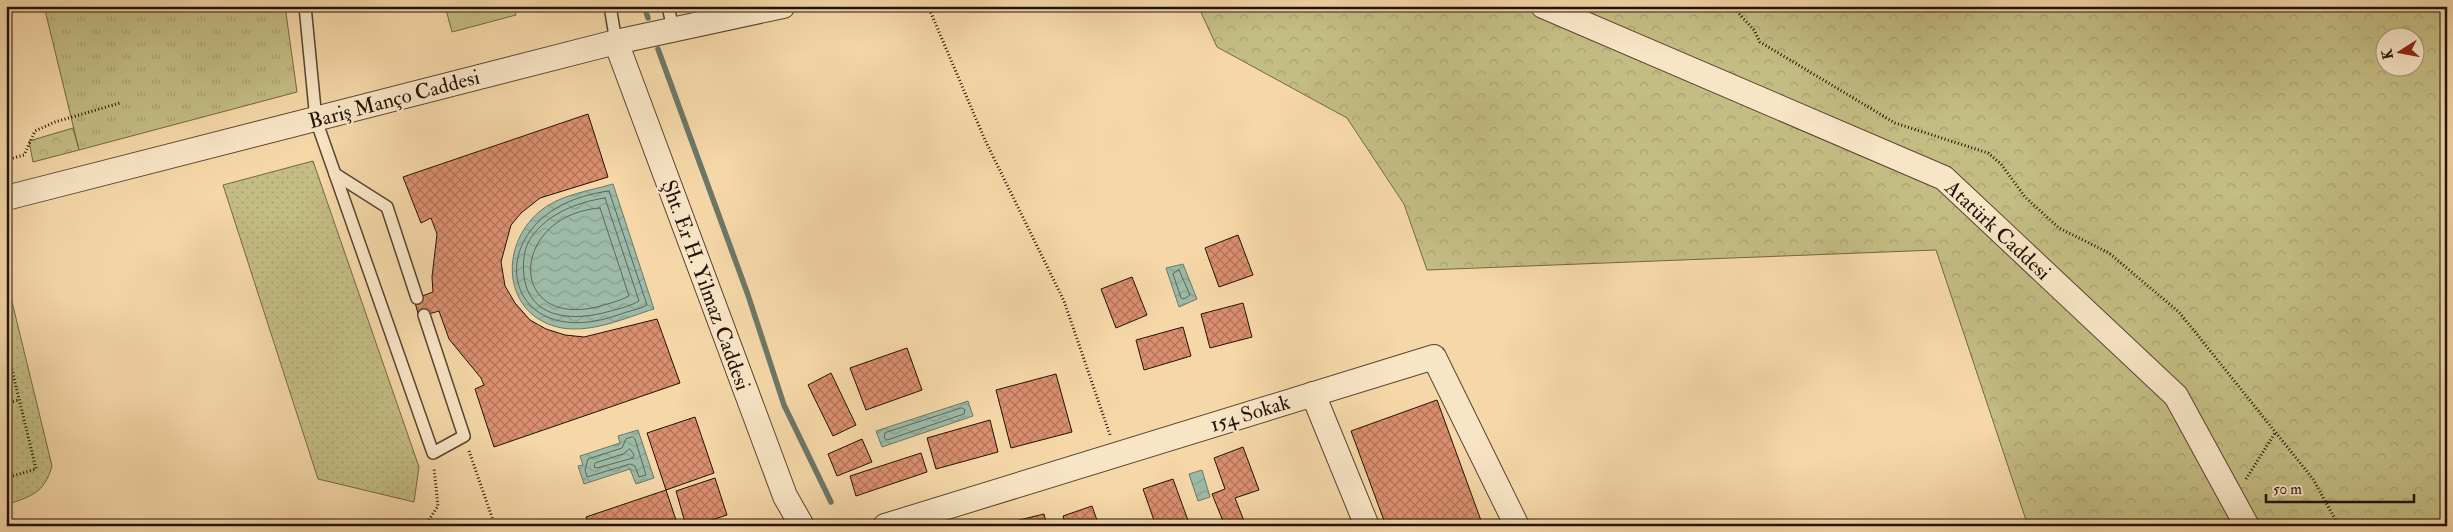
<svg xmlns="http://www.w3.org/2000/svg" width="2453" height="532" font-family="'IM FELL Double Pica',serif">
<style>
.grass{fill:url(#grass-tufts);stroke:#736844}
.forest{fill:url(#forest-crowns);stroke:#736844;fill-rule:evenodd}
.park{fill:url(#park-dots);stroke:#736844}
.pitch{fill:#c3bc83;stroke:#736844}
.water{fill:url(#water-waves);stroke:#6c7767}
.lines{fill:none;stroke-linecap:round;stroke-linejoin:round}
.shore{stroke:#606656;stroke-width:1}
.stream{stroke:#6c7767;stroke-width:5.5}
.building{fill:url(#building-cross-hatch);stroke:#231306}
.service-casing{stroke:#58442e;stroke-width:14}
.minor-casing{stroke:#58442e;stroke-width:26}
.path{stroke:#231306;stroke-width:3;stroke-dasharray:1 2.5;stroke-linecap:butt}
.service{stroke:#f8e5c6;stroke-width:11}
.minor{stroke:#f8e5c6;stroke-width:24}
.labels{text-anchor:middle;stroke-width:4.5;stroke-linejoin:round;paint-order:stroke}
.street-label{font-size:21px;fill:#231306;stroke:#f8e5c6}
</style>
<defs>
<pattern id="grass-tufts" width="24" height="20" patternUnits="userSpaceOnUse" patternTransform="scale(1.25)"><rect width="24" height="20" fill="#c3bc83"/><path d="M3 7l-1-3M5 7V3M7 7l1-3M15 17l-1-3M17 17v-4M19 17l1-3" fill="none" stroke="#a7a170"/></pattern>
<pattern id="forest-crowns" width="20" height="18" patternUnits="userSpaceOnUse" patternTransform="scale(1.25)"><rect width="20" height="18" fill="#c3bc83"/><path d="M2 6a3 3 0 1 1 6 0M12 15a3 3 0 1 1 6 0" fill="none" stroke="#a7a170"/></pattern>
<pattern id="park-dots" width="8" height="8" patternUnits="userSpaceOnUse" patternTransform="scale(1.25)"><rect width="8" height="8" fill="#c3bc83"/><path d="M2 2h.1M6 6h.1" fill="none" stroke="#a7a170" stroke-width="1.8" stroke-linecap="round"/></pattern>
<pattern id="water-waves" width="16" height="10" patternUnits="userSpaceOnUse" patternTransform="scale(1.25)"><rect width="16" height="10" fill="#9cbaa7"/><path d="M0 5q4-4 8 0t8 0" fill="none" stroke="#869f8e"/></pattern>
<pattern id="building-cross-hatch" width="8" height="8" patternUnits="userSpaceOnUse" patternTransform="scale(1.25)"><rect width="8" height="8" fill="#db8f6e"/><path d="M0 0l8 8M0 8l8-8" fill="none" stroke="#b17458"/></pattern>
</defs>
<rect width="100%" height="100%" fill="#f5d7a8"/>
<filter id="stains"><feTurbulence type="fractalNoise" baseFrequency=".004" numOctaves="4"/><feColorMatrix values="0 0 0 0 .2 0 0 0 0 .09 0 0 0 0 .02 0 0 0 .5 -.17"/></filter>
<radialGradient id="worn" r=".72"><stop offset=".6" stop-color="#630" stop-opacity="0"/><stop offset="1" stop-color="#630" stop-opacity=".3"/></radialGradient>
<path class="grass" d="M 44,6 L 285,6 L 297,92 L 79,150 Z"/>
<g class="forest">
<path d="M 1198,6 L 2447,6 L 2447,526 L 2028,526 L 1936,250 L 1427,270 L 1404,204 L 1347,118 L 1217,47 ZM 2386,38 L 2416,38 L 2416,68 L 2386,68 Z"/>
<path d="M 73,128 L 79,150 L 33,162 L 29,141 Z"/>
</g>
<g class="park">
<path d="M 313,161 L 419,467 L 414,502 L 318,479 L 223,185 Z"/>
<path d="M 6,277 L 52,466 C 44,494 31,496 6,505 Z"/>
</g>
<path class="pitch" d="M 445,6 L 514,6 L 516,15 L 452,32 Z"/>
<g class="water">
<path d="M 613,184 L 654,309 C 625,318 593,333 562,328 C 503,317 498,247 539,212 C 558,195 589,191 613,184 Z"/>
<path d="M 1183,264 L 1197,299 L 1179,307 L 1166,268 Z"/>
<path d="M 968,401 L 973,416 L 882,447 L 876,431 Z"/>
<path d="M 638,430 L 654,478 L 636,484 L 630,469 L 584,484 L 578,466 L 583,465 L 580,456 L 620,443 L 618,436 Z"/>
<path d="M 1202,470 L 1210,497 L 1198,501 L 1189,474 Z"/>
</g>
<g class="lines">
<g class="shore">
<path d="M 609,191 L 647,305 C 639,310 627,311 618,315 C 494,358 475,208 609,191 Z"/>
<path d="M 605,198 L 639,301 C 629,307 614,310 603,313 C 570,321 530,318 524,277 C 523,266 523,253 528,243 C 542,216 576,202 605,198 Z"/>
<path d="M 600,208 L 629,296 C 620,301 607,304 597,307 C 506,328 510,215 600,208 Z"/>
<path d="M 1179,270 L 1190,295 L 1184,299 L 1181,298 L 1173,274 Z"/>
<path d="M 962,408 L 965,410 L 964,414 L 887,440 L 884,438 L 885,433 Z"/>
<path d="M 633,437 L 635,439 L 646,475 L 639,477 L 635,466 L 630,464 L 587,477 L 585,470 L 588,459 L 622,448 L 626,439 Z"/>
<path d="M 630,449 L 634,455 L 633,458 L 597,468 L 594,467 L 595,463 L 623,454 Z"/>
</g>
<g class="stream">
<path d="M 644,6 L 648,18"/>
<path d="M 658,49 L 748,295 L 784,405 L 831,502"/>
</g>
</g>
<g class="building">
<path d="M 588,114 L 608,177 L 540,198 L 521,213 L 511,225 L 501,262 L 505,286 L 515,303 L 530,320 L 546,329 L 565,335 L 584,337 L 657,319 L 680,383 L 494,447 L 475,389 L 484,385 L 481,378 L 449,339 L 439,311 L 419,317 L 414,299 L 433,292 L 432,277 L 437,234 L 431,218 L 421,223 L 403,177 Z"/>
<path d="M 1238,235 L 1253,275 L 1219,287 L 1205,248 Z"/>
<path d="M 1132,277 L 1147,315 L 1116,328 L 1101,289 Z"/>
<path d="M 1243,303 L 1252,337 L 1210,348 L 1201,314 Z"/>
<path d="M 1183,327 L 1191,356 L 1144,370 L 1136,340 Z"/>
<path d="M 907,348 L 922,390 L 866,410 L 850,368 Z"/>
<path d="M 831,373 L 856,425 L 833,436 L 808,385 Z"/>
<path d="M 1056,374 L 1072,432 L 1011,448 L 996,390 Z"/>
<path d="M 1437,400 L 1483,526 L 1386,526 L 1351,431 Z"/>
<path d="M 695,417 L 714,473 L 666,490 L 647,433 Z"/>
<path d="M 990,420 L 998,452 L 936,469 L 927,438 Z"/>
<path d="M 862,439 L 872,462 L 837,476 L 828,454 Z"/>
<path d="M 1243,447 L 1259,490 L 1235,498 L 1246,526 L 1225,526 L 1212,494 L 1225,489 L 1214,458 Z"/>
<path d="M 921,453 L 927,472 L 856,496 L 850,476 Z"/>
<path d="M 715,478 L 727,515 L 693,526 L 686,526 L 676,491 Z"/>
<path d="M 1173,479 L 1190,526 L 1156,526 L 1143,489 Z"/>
<path d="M 666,490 L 678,526 L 589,526 L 586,517 Z"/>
<path d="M 1092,506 L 1099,526 L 1066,526 L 1063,516 Z"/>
<path d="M 1044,514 L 1047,526 L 1012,526 L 1011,522 Z"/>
</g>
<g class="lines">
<g class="service-casing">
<g id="service">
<path d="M 305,6 L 316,120 L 433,453 L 464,436 L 424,315"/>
<path d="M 610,6 L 616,42"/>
<path d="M 668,6 L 673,29"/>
<path d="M 335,174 L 387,207 L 417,298"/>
</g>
</g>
<g class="minor-casing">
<g id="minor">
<path d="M 1543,6 L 1944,178 L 2176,396 L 2247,526"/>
<path d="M 616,42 L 785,496 L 802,526"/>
<path d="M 6,198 L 616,42 L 783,6"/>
<path d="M 1313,394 L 1367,526"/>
<path d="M 885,526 L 1434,357 L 1517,526"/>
</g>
</g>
<g class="path">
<path d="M 928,6 L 985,140 L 1064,301 L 1110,435"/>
<path d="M 1732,6 L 1754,30 L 1760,42 L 1895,123 L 1988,153 L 2001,164 L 2025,197 L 2059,228 L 2109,253 L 2179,312 L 2313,479 L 2335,519 L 2336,526"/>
<path d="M 6,160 L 24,155 L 35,131 L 55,122 L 120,103"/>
<path d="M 6,345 L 36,469 L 6,478"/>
<path d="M 6,403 L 19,400"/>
<path d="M 469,451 L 495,526"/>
<path d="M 2246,479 L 2275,433"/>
<path d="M 425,526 L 438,506 L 434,468"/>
</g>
<use href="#service" class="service"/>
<use href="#minor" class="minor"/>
</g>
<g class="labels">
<g class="street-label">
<text transform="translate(394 99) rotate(-15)" y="7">Bariş Manço Caddesi</text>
<text transform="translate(1998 230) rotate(43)" y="7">Atatürk Caddesi</text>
<text transform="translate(706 285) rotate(70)" y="7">Şht. Er H. Yilmaz Caddesi</text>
<text transform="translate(1250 413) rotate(-17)" y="7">154 Sokak</text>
</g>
</g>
<rect width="2453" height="532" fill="none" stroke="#f5d7a8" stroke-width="25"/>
<rect x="8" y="8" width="2438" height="517" fill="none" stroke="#231306" stroke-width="2.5"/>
<rect x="12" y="12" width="2428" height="507" fill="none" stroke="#231306"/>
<g transform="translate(2400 52) rotate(259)"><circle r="24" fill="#f8e5c6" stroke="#a39179"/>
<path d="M0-4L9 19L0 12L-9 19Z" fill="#8f2418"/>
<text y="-8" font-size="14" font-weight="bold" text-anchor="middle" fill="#231306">K</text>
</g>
<path d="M2266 494v8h148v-8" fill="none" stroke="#231306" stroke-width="2.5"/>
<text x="2273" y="494" font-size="15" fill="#231306" stroke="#f8e5c6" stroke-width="4" paint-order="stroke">50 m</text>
<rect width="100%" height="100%" filter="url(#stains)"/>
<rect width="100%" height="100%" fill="url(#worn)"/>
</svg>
